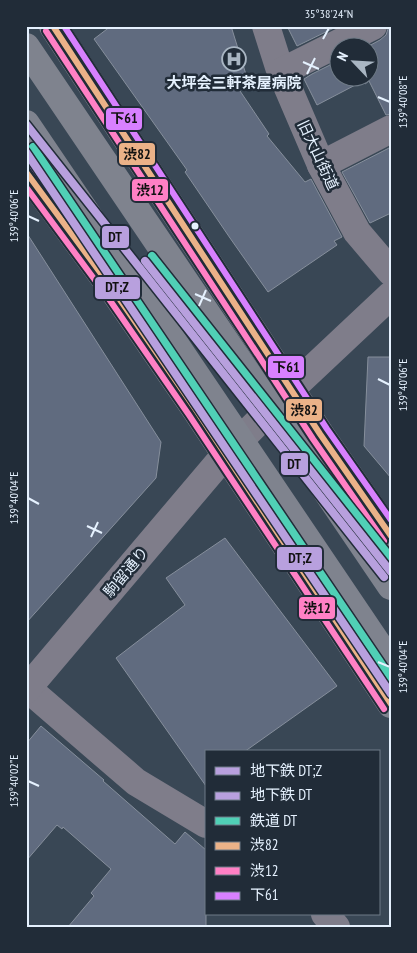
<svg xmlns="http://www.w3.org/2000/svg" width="417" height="953" font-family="'PT Sans Narrow','Noto Sans JP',sans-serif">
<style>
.building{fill:#606b7f;stroke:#868f9c}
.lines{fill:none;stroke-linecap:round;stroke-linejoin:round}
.minor{stroke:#7f7d8a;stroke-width:28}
.highway{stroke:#7f838e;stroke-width:28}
.highway-bridge{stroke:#7f838e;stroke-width:28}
.bus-1-casing{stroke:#212c38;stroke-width:10}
.bus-2-casing{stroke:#212c38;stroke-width:10}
.bus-3-casing{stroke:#212c38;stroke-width:10}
.bus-1{stroke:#ebb288;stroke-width:6}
.bus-2{stroke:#ff80c5;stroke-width:6}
.bus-3{stroke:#d880ff;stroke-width:6}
.rail-1-casing{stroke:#212c38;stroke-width:11}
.rail-1{stroke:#50d0b6;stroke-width:8}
.metro-1-casing{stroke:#212c38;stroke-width:11}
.metro-2-casing{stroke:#212c38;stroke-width:11}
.metro-1{stroke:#b8a0de;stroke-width:8}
.metro-2{stroke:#b8a0de;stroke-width:8}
.ticks{fill:none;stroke:#e5f1fe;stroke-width:2}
.bus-dot{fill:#e5f1fe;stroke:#212c38;stroke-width:2}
.labels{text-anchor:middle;stroke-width:5;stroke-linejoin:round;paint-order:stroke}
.poi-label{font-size:15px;font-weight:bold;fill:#e5f1fe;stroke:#212c38}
.street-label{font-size:15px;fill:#e5f1fe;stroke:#212c38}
.line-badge{stroke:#212c38;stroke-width:2}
.pale-badge-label{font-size:14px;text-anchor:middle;font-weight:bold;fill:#111}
.neatline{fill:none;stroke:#e5f1fe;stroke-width:2}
.ticks-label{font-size:12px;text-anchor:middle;fill:#e5f1fe}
</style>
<rect width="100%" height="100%" fill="#394755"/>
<g class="building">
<path d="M 111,26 L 231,26 L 248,81 L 238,88 L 269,134 L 267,136 L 305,182 L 311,179 L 342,237 L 334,241 L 337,245 L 268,292 L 230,238 L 185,172 L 187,170 L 94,39 Z"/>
<path d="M 287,26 L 338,26 L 297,46 Z"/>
<path d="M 389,26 L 391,26 L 391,114 L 386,115 L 369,81 L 365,84 L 363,81 L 317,105 L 304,79 L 312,74 L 340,60 L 340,78 L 370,78 L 370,48 L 365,48 L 380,40 L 386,35 Z"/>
<path d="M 391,147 L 391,213 L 370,223 L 342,172 Z"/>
<path d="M 26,232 L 161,442 L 156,478 L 26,623 Z"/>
<path d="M 368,357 L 391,357 L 391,478 L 364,446 Z"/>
<path d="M 225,538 L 337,686 L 244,752 L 206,752 L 206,786 L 116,658 L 185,605 L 166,578 Z"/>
<path d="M 41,726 L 104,780 L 103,781 L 175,844 L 185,832 L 206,850 L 206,927 L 68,927 L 94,896 L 91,893 L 111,869 L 63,827 L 62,829 L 57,825 L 26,861 L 26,744 Z"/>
</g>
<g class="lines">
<g class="minor">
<path d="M 266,26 L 279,67 L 321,165 L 357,232 L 391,272"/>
<path d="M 281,72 L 373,26"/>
<path d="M 321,165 L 391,129"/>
<path d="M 27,688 L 136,782 L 206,824"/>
<path d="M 26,690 L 225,455 L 291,389 L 391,295"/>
<path d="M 325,914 L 336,927"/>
</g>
<g class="highway">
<path d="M 53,26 L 320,434 L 391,536"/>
<path d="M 26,172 L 116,294 L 196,410 L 391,704"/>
</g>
<g class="highway-bridge">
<path d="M 26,47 L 391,586"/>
<path d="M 26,124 L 391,664"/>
</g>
<g class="bus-1-casing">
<g id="bus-1">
<path d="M 53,26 L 320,434 L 391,536"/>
<path d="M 26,172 L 116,294 L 196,410 L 391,704"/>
</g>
</g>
<g class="bus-2-casing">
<g id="bus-2">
<path d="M 46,31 L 313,439 L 384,541"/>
<path d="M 26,187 L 109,299 L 189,415 L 384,709"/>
</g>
</g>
<g class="bus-3-casing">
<g id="bus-3">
<path d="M 64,26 L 327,429 L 391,520"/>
<path d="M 33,167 L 123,289 L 203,405 L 391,688"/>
</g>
</g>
<use href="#bus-1" class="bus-1"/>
<use href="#bus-2" class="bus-2"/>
<use href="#bus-3" class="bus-3"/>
<g class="rail-1-casing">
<g id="rail-1">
<path d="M 33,147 L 391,678"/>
<path d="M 152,256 L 391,558"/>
</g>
</g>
<use href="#rail-1" class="rail-1"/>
<g class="metro-1-casing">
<g id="metro-1">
<path d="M 26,152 L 391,694"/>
<path d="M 145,261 L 391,572"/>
</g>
</g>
<g class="metro-2-casing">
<path id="metro-2" d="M 26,124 L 384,577"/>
</g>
<use href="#metro-1" class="metro-1"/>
<use href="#metro-2" class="metro-2"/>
</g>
<path class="ticks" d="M 323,39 L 329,28M 303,62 L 319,69M 307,74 L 315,58M 378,97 L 390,102M 28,216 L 39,221M 195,294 L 211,301M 199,306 L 206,290M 378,379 L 390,385M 28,498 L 39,504M 87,526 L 102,533M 91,537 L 98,522M 378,662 L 390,667M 28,781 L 39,786"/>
<defs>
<g id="hospital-ring" transform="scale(1.25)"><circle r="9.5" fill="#212c38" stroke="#a9b6c3" stroke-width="1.5"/><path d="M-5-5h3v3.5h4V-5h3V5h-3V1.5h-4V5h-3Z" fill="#a9b6c3"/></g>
</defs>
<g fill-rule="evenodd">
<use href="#hospital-ring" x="234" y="59"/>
</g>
<circle class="bus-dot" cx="195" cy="226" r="4.5"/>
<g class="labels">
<g class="poi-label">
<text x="234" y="88">大坪会三軒茶屋病院</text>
</g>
<g class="street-label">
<text transform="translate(318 155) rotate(65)" y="5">旧大山街道</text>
<text transform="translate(126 572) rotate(-50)" y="5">駒留通り</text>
</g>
</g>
<g class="line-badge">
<rect x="105" y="107" width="38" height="24" rx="5" fill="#d880ff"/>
<rect x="118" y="142" width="38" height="24" rx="5" fill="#ebb288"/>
<rect x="131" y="178" width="38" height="24" rx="5" fill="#ff80c5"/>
<rect x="101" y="225" width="29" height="24" rx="5" fill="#b8a0de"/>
<rect x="94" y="276" width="47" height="24" rx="5" fill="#b8a0de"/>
<rect x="267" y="355" width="38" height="24" rx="5" fill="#d880ff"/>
<rect x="285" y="398" width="38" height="24" rx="5" fill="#ebb288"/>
<rect x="280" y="452" width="29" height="24" rx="5" fill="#b8a0de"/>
<rect x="276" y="546" width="47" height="25" rx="5" fill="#b8a0de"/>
<rect x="298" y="596" width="38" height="24" rx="5" fill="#ff80c5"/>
</g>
<g class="pale-badge-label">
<text x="124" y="123">下61</text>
<text x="137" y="159">渋82</text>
<text x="150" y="195">渋12</text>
<text x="115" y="242">DT</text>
<text x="117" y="292">DT;Z</text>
<text x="286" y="372">下61</text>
<text x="304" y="415">渋82</text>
<text x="294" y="469">DT</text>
<text x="300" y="563">DT;Z</text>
<text x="317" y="613">渋12</text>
</g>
<rect width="417" height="953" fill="none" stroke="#212c38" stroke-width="55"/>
<rect x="205" y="750" width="175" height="165" fill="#212c38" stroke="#6f7b87"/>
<rect x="215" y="767" width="25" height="8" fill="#b8a0de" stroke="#6f7b87"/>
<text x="250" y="776" font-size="15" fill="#e5f1fe">地下鉄 DT;Z</text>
<rect x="215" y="792" width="25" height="8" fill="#b8a0de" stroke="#6f7b87"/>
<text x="250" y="800" font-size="15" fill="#e5f1fe">地下鉄 DT</text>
<rect x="215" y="817" width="25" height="8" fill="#50d0b6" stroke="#6f7b87"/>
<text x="250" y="826" font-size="15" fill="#e5f1fe">鉄道 DT</text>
<rect x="215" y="842" width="25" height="8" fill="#ebb288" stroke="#6f7b87"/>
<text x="250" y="850" font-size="15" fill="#e5f1fe">渋82</text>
<rect x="215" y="867" width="25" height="8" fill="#ff80c5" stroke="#6f7b87"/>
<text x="250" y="876" font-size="15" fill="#e5f1fe">渋12</text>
<rect x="215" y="892" width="25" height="8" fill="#d880ff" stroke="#6f7b87"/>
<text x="250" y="900" font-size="15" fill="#e5f1fe">下61</text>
<g transform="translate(354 62) rotate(295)"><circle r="24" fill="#212c38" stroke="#6f7b87"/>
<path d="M0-4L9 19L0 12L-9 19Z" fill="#a9b6c3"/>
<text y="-8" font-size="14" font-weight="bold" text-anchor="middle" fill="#e5f1fe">N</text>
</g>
<rect x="28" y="28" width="362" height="898" class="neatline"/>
<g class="ticks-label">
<text x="329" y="18">35°38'24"N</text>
<text transform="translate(403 102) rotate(-90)" y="4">139°40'08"E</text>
<text transform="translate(14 216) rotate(-90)" y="4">139°40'06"E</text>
<text transform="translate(403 385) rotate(-90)" y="4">139°40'06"E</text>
<text transform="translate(14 498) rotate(-90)" y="4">139°40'04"E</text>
<text transform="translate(403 667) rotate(-90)" y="4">139°40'04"E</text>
<text transform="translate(14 781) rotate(-90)" y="4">139°40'02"E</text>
</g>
</svg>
